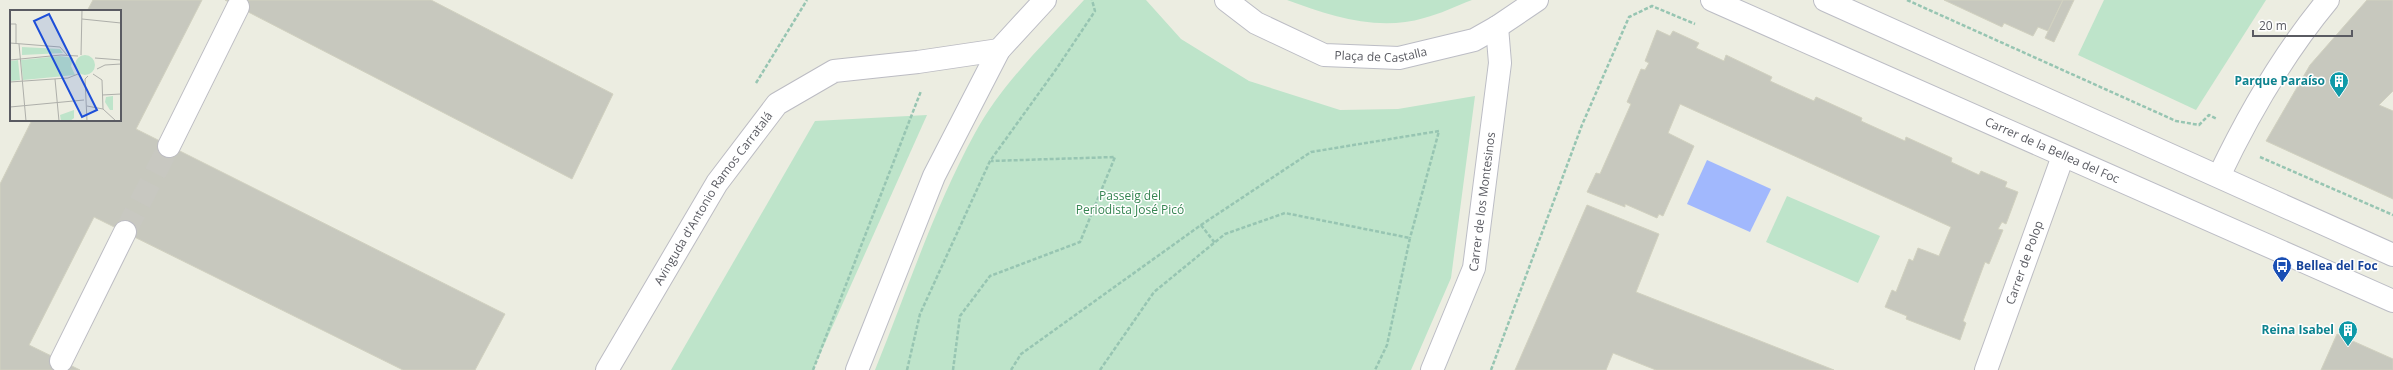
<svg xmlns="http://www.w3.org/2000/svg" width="2393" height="370" font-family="'Open Sans',sans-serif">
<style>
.green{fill:#bee4ca}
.water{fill:#a1b8fd}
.building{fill:#c7c8be;stroke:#d1d1c0}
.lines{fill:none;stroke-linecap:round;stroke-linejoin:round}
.street-tunnel{stroke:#c8c8c1;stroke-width:22;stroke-dasharray:22 11;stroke-linecap:butt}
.street-casing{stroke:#bcbcc3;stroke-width:24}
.secondary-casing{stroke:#bcbdc5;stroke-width:24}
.path{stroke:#97c5b2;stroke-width:2.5;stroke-dasharray:4 2;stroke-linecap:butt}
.street{stroke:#fff;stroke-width:22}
.secondary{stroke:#fff;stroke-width:22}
.labels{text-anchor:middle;stroke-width:3;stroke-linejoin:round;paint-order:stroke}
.street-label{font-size:12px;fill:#5a5b62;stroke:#fff}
.culture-label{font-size:12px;font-weight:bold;fill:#0d838f;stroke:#fff;text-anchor:end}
.park-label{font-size:12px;fill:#368552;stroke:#fff}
.transit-label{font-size:12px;font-weight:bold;fill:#164399;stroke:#fff;text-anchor:start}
.inset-road{fill:none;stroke:#aeafaa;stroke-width:1}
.view{fill:#1d4ed8;fill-opacity:0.15;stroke:#1d4ed8;stroke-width:2}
.inset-edge{fill:none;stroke:#5a5b62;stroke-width:2}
</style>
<rect width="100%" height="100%" fill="#ecede1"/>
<g class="green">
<path d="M 1084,0 L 1146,0 L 1181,39 L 1249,81 L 1340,110 L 1398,109 L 1475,96 L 1451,278 L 1411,370 L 875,370 C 907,291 934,208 975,133 C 1002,83 1046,42 1084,0 Z"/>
<path d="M 1287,0 L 1472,0 C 1456,6 1440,14 1424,18 C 1378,32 1330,16 1287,0 Z"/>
<path d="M 2104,0 L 2266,0 L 2196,110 L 2078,55 Z"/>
<path d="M 927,115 L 813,370 L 671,370 L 815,121 Z"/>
<path d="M 1787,196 L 1880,236 L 1858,283 L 1766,242 Z"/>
</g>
<path class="water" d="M 1707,160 L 1771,189 L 1750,232 L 1687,204 Z"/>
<g class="building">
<path d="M 93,0 L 202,0 L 136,129 L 505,314 L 475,370 L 403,370 L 94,217 L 29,345 L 80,370 L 0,370 L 0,184 L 32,120 L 120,120 L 120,11 L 87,11 Z"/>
<path d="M 225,0 L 431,0 L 613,94 L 572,179 Z"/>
<path d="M 1944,0 L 2063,0 L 2048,31 L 2038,27 L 2033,36 L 2004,23 L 2002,27 Z"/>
<path d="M 2063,0 L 2074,0 L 2054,42 L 2045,38 Z"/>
<path d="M 2367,0 L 2393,0 L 2393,91 L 2379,105 L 2393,111 L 2393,199 L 2266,141 L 2310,65 Z"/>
<path d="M 1657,30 L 1670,36 L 1673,31 L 1699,43 L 1696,48 L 1724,61 L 1726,55 L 1772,77 L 1770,81 L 1814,101 L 1816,97 L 1862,118 L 1861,121 L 1905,141 L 1906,137 L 1952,158 L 1951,162 L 1979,175 L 1981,171 L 2007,182 L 2005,187 L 2018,192 L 2006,224 L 2002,222 L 1998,229 L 2003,230 L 1989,264 L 1985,262 L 1963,321 L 1966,323 L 1960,340 L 1906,319 L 1907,316 L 1885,307 L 1892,290 L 1896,292 L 1909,259 L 1913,261 L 1918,248 L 1939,256 L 1951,227 L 1680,104 L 1668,133 L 1694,146 L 1663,216 L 1659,214 L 1657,218 L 1625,204 L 1625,207 L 1587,192 L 1596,173 L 1600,174 L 1631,104 L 1627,102 L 1641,69 L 1645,70 L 1649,63 L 1645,61 Z"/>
<path d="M 1587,205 L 1659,234 L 1636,292 L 1834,370 L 1656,370 L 1613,353 L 1606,370 L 1515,370 Z"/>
<path d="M 2337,334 L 2393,359 L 2393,370 L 2321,370 Z"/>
</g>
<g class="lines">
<path class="street-tunnel" d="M 125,232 L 169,146"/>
<g class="street-casing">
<g id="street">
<path d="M 169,146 L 238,7"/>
<path d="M 2219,176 C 2249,113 2283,54 2328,0"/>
<path d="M 61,361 L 125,232"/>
<path id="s1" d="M 607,370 L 717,183 L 777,104 L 834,71 L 918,62 L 999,50"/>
<path id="s2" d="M 1986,370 L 2063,156"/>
</g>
</g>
<g class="secondary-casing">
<g id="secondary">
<path id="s3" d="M 1226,0 L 1256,23 L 1324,55 L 1399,58 L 1474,40 L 1497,27 L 1537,0"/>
<path id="s4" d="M 1712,0 L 2393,301"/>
<path d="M 1825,0 L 2393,255"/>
<path d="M 857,370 L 934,176 L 999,50 L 1045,0"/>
<path id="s5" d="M 1432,370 L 1474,268 L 1500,63 L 1497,27"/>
</g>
</g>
<g class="path">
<path d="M 1907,0 L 2176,121 L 2199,125 L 2209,115 L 2217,119"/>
<path d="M 756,83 L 807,0"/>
<path d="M 2260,157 L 2393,215"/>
<path d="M 1201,225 L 1215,243"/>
<path d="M 813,370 L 921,91"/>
<path d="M 907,370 L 920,314 L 990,161 L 1057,68 L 1095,11 L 1092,0"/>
<path d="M 953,370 L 960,316 L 990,276 L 1080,242 L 1115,157 L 991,161"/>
<path d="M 1011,370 L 1021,354 L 1201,225 L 1311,152 L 1439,131 L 1410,238"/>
<path d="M 1100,370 L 1154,292 L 1225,234 L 1285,213 L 1410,238 L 1387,345 L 1375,370"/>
<path d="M 1491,370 L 1582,125 L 1629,17 L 1652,6 L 1695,24"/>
</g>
<use href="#street" class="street"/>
<use href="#secondary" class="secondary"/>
</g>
<defs>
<g id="building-pin" transform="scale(1)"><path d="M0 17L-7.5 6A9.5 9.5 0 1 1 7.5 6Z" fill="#0f9aa8" stroke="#fff"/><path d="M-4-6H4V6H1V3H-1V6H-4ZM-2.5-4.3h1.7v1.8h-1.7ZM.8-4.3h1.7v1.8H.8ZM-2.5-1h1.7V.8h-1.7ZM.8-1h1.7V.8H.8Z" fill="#fff"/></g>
<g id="bus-pin" transform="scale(1)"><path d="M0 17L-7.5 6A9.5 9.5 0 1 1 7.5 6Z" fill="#1a4fb4" stroke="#fff"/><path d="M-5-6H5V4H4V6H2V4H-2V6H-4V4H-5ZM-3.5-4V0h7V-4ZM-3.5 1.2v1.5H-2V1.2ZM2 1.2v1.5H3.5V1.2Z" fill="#fff"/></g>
</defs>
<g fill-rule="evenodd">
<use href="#building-pin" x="2339" y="81"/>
<use href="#bus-pin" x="2282" y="266"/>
<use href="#building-pin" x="2348" y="330"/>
</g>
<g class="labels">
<g class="street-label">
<text dy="4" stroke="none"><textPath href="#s3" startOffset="170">Plaça de Castalla</textPath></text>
<text dy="4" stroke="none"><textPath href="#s4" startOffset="372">Carrer de la Bellea del Foc</textPath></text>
<text dy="4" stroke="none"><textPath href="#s1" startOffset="202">Avinguda d'Antonio Ramos Carratalá</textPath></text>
<text dy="4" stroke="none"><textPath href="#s5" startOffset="177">Carrer de los Montesinos</textPath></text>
<text dy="4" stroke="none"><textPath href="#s2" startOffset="114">Carrer de Polop</textPath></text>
</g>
<g class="culture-label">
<text x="2325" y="85">Parque Paraíso</text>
<text x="2334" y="334">Reina Isabel</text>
</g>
<g class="park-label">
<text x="1130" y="200">Passeig del<tspan x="1130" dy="14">Periodista José Picó</tspan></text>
</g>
<g class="transit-label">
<text x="2296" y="270">Bellea del Foc</text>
</g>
</g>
<g transform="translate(10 10)">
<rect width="111" height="111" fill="#ecede1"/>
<path d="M 12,37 L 50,39 L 53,43 L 12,45 ZM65 55a10 10 0 1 1 20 0a10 10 0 1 1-20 0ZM 50,46 L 63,48 L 61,56 L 65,65 L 13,70 L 11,50 ZM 8,50 L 10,70 L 0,71 L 0,51 ZM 103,86 L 103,100 L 100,100 L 95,92 L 96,87 ZM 64,100 L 64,108 L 60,111 L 51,111 L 50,105 Z" fill="#bee4ca"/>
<path class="inset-road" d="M 72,9 L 111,13M 0,14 L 6,14 L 6,34M 0,33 L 50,37 L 57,45M 9,34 L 16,111M 71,45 L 72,0M 85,48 L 111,50M 0,50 L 51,45 L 68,46M 87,59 L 95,55 L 111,54M 83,64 L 92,70 L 93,99M 45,69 L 49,111M 0,72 L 58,68 L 68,64M 92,85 L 111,84M 77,96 L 93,99 L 106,111M 0,97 L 74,90M 77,111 L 75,69 L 78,66"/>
<path class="view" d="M 39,4 L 87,100 L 72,107 L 24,11 Z"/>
<rect width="111" height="111" class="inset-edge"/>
</g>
<path d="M2253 30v6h99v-6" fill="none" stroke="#5a5b62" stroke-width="2"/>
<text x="2259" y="30" font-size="12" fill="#5a5b62" stroke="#ffffff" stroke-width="3" paint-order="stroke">20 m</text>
</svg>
